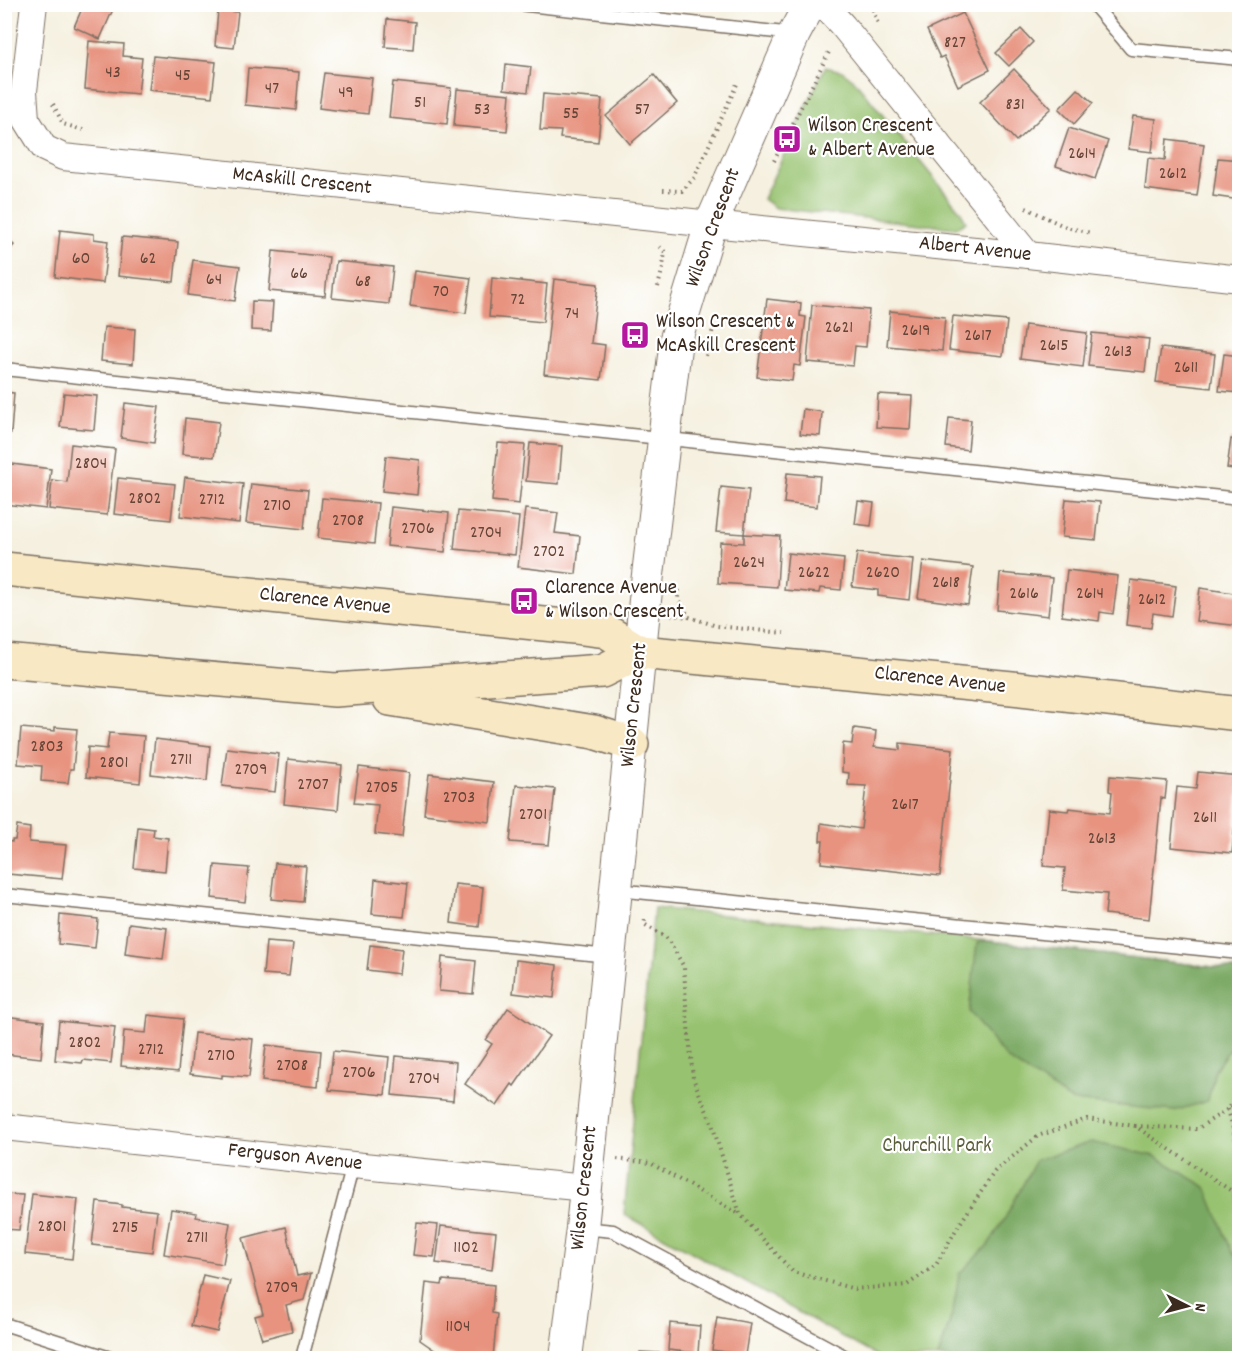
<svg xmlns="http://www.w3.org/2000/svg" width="1244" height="1363" viewBox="0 0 1244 1363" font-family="Dekko,sans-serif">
<rect width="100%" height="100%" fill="#fff"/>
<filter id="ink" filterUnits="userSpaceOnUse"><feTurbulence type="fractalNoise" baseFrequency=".0167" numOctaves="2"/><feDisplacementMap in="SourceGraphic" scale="12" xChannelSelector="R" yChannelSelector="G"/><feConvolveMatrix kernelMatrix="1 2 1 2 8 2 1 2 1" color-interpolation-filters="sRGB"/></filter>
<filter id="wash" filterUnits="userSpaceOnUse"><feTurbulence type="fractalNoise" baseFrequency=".008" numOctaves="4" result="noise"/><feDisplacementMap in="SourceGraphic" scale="24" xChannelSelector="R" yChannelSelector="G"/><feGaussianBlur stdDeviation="1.35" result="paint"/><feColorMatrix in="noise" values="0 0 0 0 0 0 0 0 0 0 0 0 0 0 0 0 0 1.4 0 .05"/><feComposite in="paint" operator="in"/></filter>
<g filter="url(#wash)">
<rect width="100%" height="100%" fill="#f5f0df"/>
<g fill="#97c26f" stroke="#697646" stroke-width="1.5">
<polygon points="825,67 842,71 855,81 961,212 966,222 956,228 775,208 763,199"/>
<polygon points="654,908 989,941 1239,970 1239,1358 880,1358 624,1214"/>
</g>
<g fill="#79a862" stroke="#5a6940" stroke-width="1.5">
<polygon points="989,941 1239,970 1239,1035 1215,1070 1208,1101 1174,1111 1072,1101 1007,1059 969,1012 977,943"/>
<polygon points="1091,1142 1155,1156 1206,1187 1232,1252 1239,1257 1239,1358 938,1358 953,1311 959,1274 988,1245 1004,1220 1036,1160"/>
</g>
<g id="blocks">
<g fill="#e7937f">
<polygon points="84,4 109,4 114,7 100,39 74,27"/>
<polygon points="218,10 238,12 234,48 215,46"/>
<polygon points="963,13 990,70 958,86 944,56 940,58 927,30"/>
<polygon points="387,19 415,22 413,49 385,47"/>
<polygon points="1021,29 1033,42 1009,66 996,53"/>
<polygon points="89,41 124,44 123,56 142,58 138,94 85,89"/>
<polygon points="153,56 216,62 212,97 149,90"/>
<polygon points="506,64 531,67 528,92 504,89"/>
<polygon points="248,68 299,72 296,110 245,105"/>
<polygon points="1014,69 1051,108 1016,141 980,102"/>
<polygon points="324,73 372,78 368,114 319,108"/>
<polygon points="654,75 677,103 630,144 606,116"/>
<polygon points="393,82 451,88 447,124 389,118"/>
<polygon points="457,89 510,94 507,131 454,126"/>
<polygon points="1078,89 1093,103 1074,124 1059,109"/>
<polygon points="543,94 602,99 598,142 560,138 561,131 540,130"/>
<polygon points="1133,116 1156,119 1152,152 1128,149"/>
<polygon points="1069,128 1108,141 1095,179 1056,166"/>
<polygon points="1167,139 1204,144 1197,196 1145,189 1148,158 1165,160"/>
<polygon points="1218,158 1240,160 1240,200 1213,196"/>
<polygon points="60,230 94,234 94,239 108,241 103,283 55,277"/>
<polygon points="4,236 14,245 4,256"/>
<polygon points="122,237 178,242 174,282 118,276"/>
<polygon points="273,251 329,257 325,296 269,291"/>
<polygon points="193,260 240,266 235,301 188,295"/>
<polygon points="336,261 393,267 389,304 332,298"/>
<polygon points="415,271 471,278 466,313 410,306"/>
<polygon points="492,278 547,284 543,322 489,317"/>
<polygon points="554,279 598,284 591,343 605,345 601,380 544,374"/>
<polygon points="767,299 801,303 800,316 806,317 800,366 794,365 792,381 757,377"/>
<polygon points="252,301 273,302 271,331 251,330"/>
<polygon points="812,305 869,310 866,347 855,346 853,366 807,362"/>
<polygon points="890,311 945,317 942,351 887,346"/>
<polygon points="953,316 1007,321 1003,356 949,350"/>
<polygon points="1025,325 1087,333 1083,367 1020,359"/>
<polygon points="104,327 135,329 133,364 101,361"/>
<polygon points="1092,333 1149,339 1145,372 1088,366"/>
<polygon points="1161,348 1215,354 1211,388 1156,382"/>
<polygon points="1224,354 1240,356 1240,393 1219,391"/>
<polygon points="4,392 14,393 11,433 4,433"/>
<polygon points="64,393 97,396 94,430 60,427"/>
<polygon points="878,394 912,396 910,429 876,427"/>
<polygon points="125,403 159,407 154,443 121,438"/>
<polygon points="803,409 822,412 820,436 800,434"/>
<polygon points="185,418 219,422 214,457 182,454"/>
<polygon points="949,418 971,420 968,450 946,447"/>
<polygon points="1231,439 1240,440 1240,470 1227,468"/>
<polygon points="498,443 525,445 519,504 492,501"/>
<polygon points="530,443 562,446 559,484 526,481"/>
<polygon points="71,444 115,449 107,515 49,509 52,480 67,482"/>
<polygon points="386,456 420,460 417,495 382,491"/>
<polygon points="4,463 51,469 46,509 4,504"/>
<polygon points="787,473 820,476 817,507 784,503"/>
<polygon points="185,477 243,484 239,523 180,516"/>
<polygon points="118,478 175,484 171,520 114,514"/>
<polygon points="251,484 308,490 304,529 246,523"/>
<polygon points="721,487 749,490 744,534 716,532"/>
<polygon points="322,498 378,503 374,544 318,538"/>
<polygon points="1066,499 1100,502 1096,540 1062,537"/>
<polygon points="858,501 874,503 871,526 855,524"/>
<polygon points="391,507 449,513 445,552 387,546"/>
<polygon points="525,509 558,513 555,533 580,536 576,574 518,567"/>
<polygon points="458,511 519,517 515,555 454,549"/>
<polygon points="744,534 780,536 777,587 718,583 720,542 744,543"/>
<polygon points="788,553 844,559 841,590 820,588 819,593 784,590"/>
<polygon points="857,553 913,559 909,600 878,596 878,590 852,587"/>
<polygon points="923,561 973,567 968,605 918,598"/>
<polygon points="1067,570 1118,576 1113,614 1100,612 1099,621 1062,616"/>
<polygon points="1000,573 1052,578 1048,616 997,610"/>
<polygon points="1131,580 1176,586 1172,616 1153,613 1151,628 1126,625"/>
<polygon points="1200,588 1240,594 1240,626 1196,621"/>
<polygon points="55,727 77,729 73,769 70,769 68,783 41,781 42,766 18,764 21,728 55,731"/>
<polygon points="854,728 876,731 874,747 900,750 900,743 953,749 940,876 821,863 823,841 820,841 821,823 861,829 866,786 848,785 849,773 842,772 843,743 852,744"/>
<polygon points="109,733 144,736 140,783 86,777 88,747 107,749"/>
<polygon points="155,739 210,746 207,781 151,774"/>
<polygon points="227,748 279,754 275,792 222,786"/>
<polygon points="288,759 342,765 338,810 284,804"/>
<polygon points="359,767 409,773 402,837 375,834 378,805 354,803"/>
<polygon points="1198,772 1240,776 1232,853 1171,847 1177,787 1196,789"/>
<polygon points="429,774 494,782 490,822 424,814"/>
<polygon points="1110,776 1167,781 1165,799 1161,798 1149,919 1105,914 1107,894 1063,890 1065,868 1043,866 1049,809 1068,811 1069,808 1110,813 1112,792 1109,791"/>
<polygon points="516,785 555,789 549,845 510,842"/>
<polygon points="17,826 30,828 29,842 66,845 62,879 8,874 9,872 4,871 4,841 12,842 12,840 15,840"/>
<polygon points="138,827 154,829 153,836 168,838 165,871 134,868"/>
<polygon points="275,863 306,866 303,902 271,899"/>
<polygon points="215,865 249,868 245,902 212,898"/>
<polygon points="375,879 408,883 404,917 372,914"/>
<polygon points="455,884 483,887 479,927 451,923"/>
<polygon points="60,915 98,919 95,948 58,944"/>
<polygon points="129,923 167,928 163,959 125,954"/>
<polygon points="266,942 293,944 289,976 263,974"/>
<polygon points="370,945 402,949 399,974 367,970"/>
<polygon points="442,957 476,961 473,994 439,991"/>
<polygon points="516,960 557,965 554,998 513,993"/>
<polygon points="508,1008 549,1036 514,1086 512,1084 497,1106 465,1084 492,1044 486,1040"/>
<polygon points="148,1015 183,1019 178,1072 121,1066 124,1031 146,1033"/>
<polygon points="4,1016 44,1021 41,1058 4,1054"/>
<polygon points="59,1021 115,1027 111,1063 83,1060 82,1063 55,1060"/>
<polygon points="194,1033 253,1039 249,1077 222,1075 222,1078 190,1074"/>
<polygon points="266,1045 321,1051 318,1087 262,1081"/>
<polygon points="333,1051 389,1057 385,1095 329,1090"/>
<polygon points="396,1056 456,1062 453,1101 392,1095"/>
<polygon points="4,1194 23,1195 19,1230 4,1229"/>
<polygon points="32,1194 78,1199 72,1259 25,1254"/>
<polygon points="97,1202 122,1205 122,1207 157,1211 152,1252 92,1245"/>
<polygon points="171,1209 197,1213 196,1217 230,1223 223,1264 164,1254"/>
<polygon points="417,1223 438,1225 434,1257 413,1255"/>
<polygon points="441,1226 496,1232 492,1270 436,1263"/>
<polygon points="286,1227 297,1276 311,1273 304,1300 286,1305 292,1331 262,1339 255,1316 263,1314 243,1238"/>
<polygon points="203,1275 230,1281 217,1332 191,1326"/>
<polygon points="443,1280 494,1285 492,1313 497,1314 493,1358 470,1358 436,1351 420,1340 426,1283 442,1285"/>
<polygon points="717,1317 750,1323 745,1355 712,1350"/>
<polygon points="670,1323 700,1326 698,1353 668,1350"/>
<polygon points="640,1352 680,1354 680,1358 639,1358"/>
</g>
</g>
</g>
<g filter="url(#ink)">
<use href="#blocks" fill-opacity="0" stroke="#7c6f62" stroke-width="1.5"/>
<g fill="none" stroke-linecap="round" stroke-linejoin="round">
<g stroke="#7c6f62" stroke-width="15">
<g id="service">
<polyline points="518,4 794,34"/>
<polyline points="1093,4 1131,49 1240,59"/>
<polyline points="4,369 1240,499"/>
<polyline points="617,890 1240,953"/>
<polyline points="4,895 609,956"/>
<polyline points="583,1228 613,1231 848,1358"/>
<polyline points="4,1324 110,1358"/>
<polyline points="302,1358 353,1165"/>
</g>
</g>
<g stroke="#7c6f62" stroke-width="28">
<g id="minor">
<polyline points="34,4 24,91 26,119 44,148 63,157 711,224 1028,255 1240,279"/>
<polyline points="823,4 843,26 1028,255"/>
<polyline points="4,1127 353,1165 586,1188"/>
</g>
</g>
<g stroke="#7c6f62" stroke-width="34">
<polyline id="tertiary" points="566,1358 582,1228 645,600 676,339 711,224 794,34 810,4"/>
</g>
<g stroke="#7c6f62" stroke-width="36">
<g id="secondary">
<polyline points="4,569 574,627 606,631 640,652 1012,688 1240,714"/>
<polyline points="4,661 335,690 602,671 640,652"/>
<polyline points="390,699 594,732 632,744"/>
</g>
</g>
<g stroke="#7c6f62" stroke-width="4" stroke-dasharray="1.5 4.5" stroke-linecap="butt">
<polyline points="871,4 878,24"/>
<polyline points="53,104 63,124 83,130"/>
<polyline points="774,161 830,50"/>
<polyline points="663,190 682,191 694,178 737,84"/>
<polyline points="1026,208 1066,227 1091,233"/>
<polyline points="658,287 663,266 665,252 660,247"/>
<polyline points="706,356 714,325"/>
<polyline points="679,590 678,598 689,617 717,626 784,633"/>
<polyline points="671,615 689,617"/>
<polyline points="645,920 644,924 668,939 684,967 686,1005 693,1078 712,1124 740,1214 793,1272 855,1289 907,1285 936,1265 957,1228 995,1171 1038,1136 1087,1119 1135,1126 1236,1194 1240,1202"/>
<polyline points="1228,1109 1239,1152 1236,1194"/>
<polyline points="1135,1126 1197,1129 1228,1109 1240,1092"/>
<polyline points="617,1159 650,1163 739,1214"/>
</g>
<use href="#service" stroke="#fff" stroke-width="12"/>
<use href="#minor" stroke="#fff" stroke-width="26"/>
<use href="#tertiary" stroke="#fff" stroke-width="32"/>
<use href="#secondary" stroke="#f8e8c3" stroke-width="33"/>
</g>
</g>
<defs>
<g id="bus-square" transform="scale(1.5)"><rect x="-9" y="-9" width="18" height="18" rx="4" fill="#b5179e" stroke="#fff"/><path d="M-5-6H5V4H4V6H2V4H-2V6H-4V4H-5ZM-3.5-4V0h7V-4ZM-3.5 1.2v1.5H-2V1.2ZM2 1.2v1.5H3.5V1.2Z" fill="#fff"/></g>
</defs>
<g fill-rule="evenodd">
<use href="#bus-square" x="787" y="139"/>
<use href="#bus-square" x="635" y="335"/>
<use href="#bus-square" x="524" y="601"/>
</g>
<g text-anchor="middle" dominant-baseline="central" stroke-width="4.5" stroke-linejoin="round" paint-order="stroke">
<g font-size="18" fill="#664436">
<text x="955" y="43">827</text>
<text x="113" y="73">43</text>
<text x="183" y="76">45</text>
<text x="272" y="89">47</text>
<text x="346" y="93">49</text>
<text x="420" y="103">51</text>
<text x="1015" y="105">831</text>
<text x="482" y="110">53</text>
<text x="642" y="110">57</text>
<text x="571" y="114">55</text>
<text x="1082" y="154">2614</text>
<text x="1173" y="174">2612</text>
<text x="81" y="259">60</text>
<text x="148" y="259">62</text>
<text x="299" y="274">66</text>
<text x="214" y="280">64</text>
<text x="363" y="282">68</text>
<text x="441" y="292">70</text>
<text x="518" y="300">72</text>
<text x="572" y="314">74</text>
<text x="839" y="328">2621</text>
<text x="916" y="331">2619</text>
<text x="978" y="336">2617</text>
<text x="1054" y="346">2615</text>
<text x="1118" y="352">2613</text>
<text x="1186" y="368">2611</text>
<text x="91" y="464">2804</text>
<text x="145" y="499">2802</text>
<text x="212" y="500">2712</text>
<text x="277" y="506">2710</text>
<text x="348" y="521">2708</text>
<text x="418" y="529">2706</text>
<text x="486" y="533">2704</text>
<text x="549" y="552">2702</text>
<text x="749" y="563">2624</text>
<text x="814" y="573">2622</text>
<text x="883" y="573">2620</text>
<text x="946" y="583">2618</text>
<text x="1024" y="594">2616</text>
<text x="1090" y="594">2614</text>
<text x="1152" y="600">2612</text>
<text x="47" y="747">2803</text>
<text x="181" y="760">2711</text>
<text x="114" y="763">2801</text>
<text x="251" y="770">2709</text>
<text x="313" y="785">2707</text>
<text x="382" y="788">2705</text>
<text x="459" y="798">2703</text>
<text x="905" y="805">2617</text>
<text x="533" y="815">2701</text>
<text x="1205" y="818">2611</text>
<text x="1102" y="839">2613</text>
<text x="85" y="1043">2802</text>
<text x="151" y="1050">2712</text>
<text x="221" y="1056">2710</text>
<text x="292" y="1066">2708</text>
<text x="359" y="1073">2706</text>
<text x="424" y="1079">2704</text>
<text x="52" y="1227">2801</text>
<text x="125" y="1228">2715</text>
<text x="197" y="1238">2711</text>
<text x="466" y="1248">1102</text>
<text x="282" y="1288">2709</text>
<text x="458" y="1327">1104</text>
</g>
<g font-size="21" fill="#3b2a1e" stroke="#fff" text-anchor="start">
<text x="808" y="127">Wilson Crescent<tspan x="808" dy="24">&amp; Albert Avenue</tspan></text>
<text x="656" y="323">Wilson Crescent &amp;<tspan x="656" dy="24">McAskill Crescent</tspan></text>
<text x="545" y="589">Clarence Avenue<tspan x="545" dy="24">&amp; Wilson Crescent</tspan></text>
</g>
<g font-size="21" fill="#3b2a1e" stroke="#fff">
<text transform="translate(302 182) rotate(6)">McAskill Crescent</text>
<text transform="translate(714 228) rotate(-70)">Wilson Crescent</text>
<text transform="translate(975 250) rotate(6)">Albert Avenue</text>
<text transform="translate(325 602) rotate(6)">Clarence Avenue</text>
<text transform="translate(940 681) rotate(6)">Clarence Avenue</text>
<text transform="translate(635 705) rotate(-84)">Wilson Crescent</text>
<text transform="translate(295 1158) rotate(6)">Ferguson Avenue</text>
<text transform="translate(585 1188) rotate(-84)">Wilson Crescent</text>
</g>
<g font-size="21" fill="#5b5f3a" stroke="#fff">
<text x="937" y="1147">Churchill Park</text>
</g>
</g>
<rect width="1244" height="1363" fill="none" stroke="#fff" stroke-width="24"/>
<g transform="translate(1187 1306) rotate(96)" stroke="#ffffff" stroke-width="4.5" paint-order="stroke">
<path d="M0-4.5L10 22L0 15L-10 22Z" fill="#3b2a1e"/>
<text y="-9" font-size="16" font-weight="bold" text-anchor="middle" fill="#3b2a1e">N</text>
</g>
</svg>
